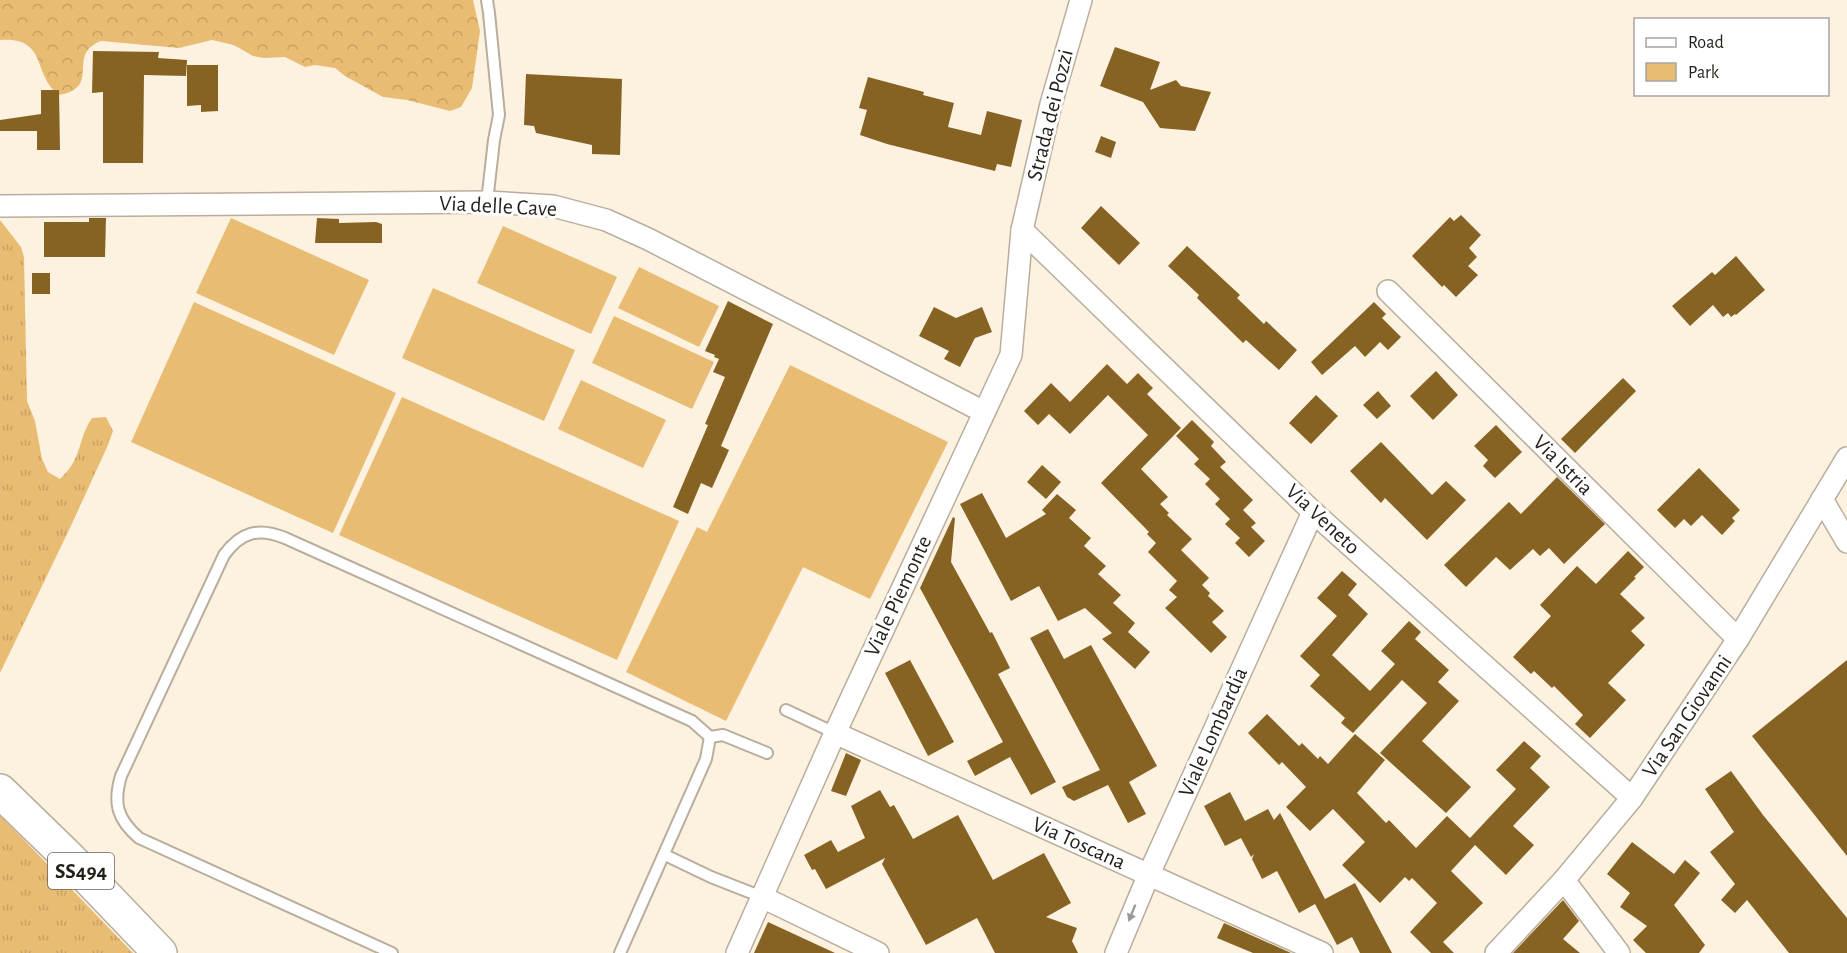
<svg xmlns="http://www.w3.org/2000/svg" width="1847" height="953" viewBox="0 0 1847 953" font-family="'Alegreya Sans',sans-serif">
<defs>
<pattern id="grass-tufts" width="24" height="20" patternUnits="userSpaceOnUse" patternTransform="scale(1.5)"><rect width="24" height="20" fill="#e8bc73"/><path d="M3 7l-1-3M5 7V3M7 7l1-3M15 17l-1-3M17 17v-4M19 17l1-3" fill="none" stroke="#c7a163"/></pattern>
<pattern id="forest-crowns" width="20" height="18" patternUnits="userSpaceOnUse" patternTransform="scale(1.5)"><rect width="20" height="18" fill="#e8bc73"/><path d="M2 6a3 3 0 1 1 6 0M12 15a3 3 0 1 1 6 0" fill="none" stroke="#c7a163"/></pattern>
</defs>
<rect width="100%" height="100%" fill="#fdf2e0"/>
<g fill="url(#grass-tufts)">
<path d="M 0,220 L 21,247 L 24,257 L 27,401 L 35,421 L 42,459 L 48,472 L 60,479 C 83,458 77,440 92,418 L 106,417 L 113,431 L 108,445 L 69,530 L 0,673 Z"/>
<polygon points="0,815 133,953 0,953"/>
</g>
<path fill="url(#forest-crowns)" d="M 0,0 L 473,0 L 480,31 L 472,88 L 461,107 L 450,111 L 407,100 L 383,97 L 345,76 L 335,68 L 315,65 L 305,67 L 285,57 L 264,58 L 253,56 L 234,45 L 212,40 L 179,48 L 101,41 C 65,55 103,87 59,95 C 32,75 48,36 0,40 Z"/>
<g fill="#e8bc73">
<polygon points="231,218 369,280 334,355 196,293"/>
<polygon points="503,226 617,277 591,334 477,283"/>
<polygon points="639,267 719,306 699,347 618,308"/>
<polygon points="433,288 575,350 544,421 402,358"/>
<polygon points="194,302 396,393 333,533 131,442"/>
<polygon points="614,316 714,362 692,409 592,363"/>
<polygon points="790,365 948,442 870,599 803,567 726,721 626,672 697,527 707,532"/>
<polygon points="581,380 666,420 643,468 558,429"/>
<polygon points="402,397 679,521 617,660 339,535"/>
</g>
<g fill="#866323">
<polygon points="1115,47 1160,62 1150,90 1176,80 1181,86 1211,92 1195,131 1160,128 1143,102 1100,86"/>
<polygon points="93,51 159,52 158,58 187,60 186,76 144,75 143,163 103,163 103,92 92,93"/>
<polygon points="187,65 218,65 218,111 201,112 201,105 187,106"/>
<polygon points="526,74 622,79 620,155 592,154 592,145 536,133 534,126 524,125"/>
<polygon points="868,77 924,92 923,95 954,103 948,127 981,135 987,111 1022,120 1011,167 997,164 995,171 887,144 860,135 867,110 859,108"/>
<polygon points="41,90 59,90 60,150 37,150 37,131 0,131 0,120 41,114"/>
<polygon points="1101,136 1116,142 1111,158 1095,152"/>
<polygon points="1101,206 1140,243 1119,265 1081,228"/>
<polygon points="1461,215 1481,235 1469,248 1477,257 1468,266 1478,275 1456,297 1444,285 1442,287 1412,256 1450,217 1454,221"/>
<polygon points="89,218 106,218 105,257 44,257 44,222 89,222"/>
<polygon points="317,218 339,219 339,223 376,222 382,224 382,243 315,243"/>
<polygon points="1187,246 1240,295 1237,298 1264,324 1266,321 1297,350 1279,370 1246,340 1243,343 1197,298 1199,295 1168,266"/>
<polygon points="1736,256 1765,290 1736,315 1735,314 1731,317 1728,313 1723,317 1713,305 1690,326 1672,306 1712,272 1715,275"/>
<rect x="32" y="273" width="18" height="21"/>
<polygon points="728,301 773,324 721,446 729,450 712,488 701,483 688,514 673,507 708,425 705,424 725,377 713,372 719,359 714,357 715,355 705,351"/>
<polygon points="1374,302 1386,314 1382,318 1401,337 1388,350 1380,342 1365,357 1355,346 1322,375 1311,362"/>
<polygon points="934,307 956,318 982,307 992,332 975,338 960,367 944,359 949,351 919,336"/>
<polygon points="1107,364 1127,384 1138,373 1153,388 1147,394 1181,428 1141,469 1168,497 1160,504 1169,513 1167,515 1192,539 1181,550 1209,578 1202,585 1210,593 1208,596 1224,611 1212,622 1227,637 1211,653 1165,608 1177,597 1169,590 1177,581 1148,552 1156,543 1147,534 1149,532 1101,483 1148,435 1108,395 1070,434 1049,414 1038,425 1024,411 1051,383 1070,402"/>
<polygon points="1436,371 1458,395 1433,420 1410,396"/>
<polygon points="1623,378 1636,391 1575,453 1561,439"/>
<polygon points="1378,391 1391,406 1377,419 1363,405"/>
<polygon points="1316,395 1338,416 1311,444 1289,423"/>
<polygon points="1192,420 1214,442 1211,446 1226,462 1220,467 1253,500 1243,510 1256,523 1251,527 1265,541 1249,557 1235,543 1240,538 1225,524 1230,519 1215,504 1220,499 1205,484 1210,479 1194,464 1199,459 1176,436"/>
<polygon points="1496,425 1522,452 1495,478 1483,466 1488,460 1474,446"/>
<polygon points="1381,442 1432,495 1446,481 1466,500 1427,540 1385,498 1381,503 1350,471"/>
<polygon points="1042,465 1061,482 1046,499 1027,482"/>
<polygon points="1699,468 1740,510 1732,518 1735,521 1722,535 1702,515 1691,526 1684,519 1675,528 1657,510"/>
<polygon points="1557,477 1605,524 1564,564 1549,548 1540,556 1533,549 1510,570 1496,557 1466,587 1444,565 1509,502 1521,514"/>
<polygon points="982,493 1006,538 1046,514 1042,510 1057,494 1076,510 1069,518 1091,538 1084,546 1106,566 1098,574 1121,595 1113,603 1135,623 1128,632 1150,652 1135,669 1102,639 1112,633 1085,608 1058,621 1039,586 1011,601 960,504"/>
<polygon points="953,517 955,518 951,562 990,633 992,632 1010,668 998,674 1056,782 1031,795 1010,757 975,776 967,761 1003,742 920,588"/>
<polygon points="1628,551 1644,567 1634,577 1636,578 1620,594 1645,618 1631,631 1645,645 1608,683 1626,700 1590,738 1575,724 1583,715 1554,686 1552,688 1534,671 1531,674 1513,657 1551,616 1540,605 1577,566 1596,584"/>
<polygon points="1342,571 1357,584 1348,595 1368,614 1332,655 1370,691 1395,664 1381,651 1409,621 1421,632 1415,639 1449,670 1438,682 1459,701 1422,741 1471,787 1446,813 1380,753 1427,703 1402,680 1353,733 1341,723 1345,718 1310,686 1320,675 1300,656 1337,616 1317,598"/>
<polygon points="1048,629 1064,659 1091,645 1157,766 1129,782 1146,814 1128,823 1108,785 1074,801 1067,797 1062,787 1100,770 1030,638"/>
<polygon points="910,660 954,742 928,756 885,673"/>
<polygon points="1847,660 1847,856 1752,736"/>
<polygon points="1267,714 1299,746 1302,743 1318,759 1320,756 1328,764 1355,734 1385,760 1357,793 1386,823 1389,820 1416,848 1447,816 1470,838 1516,789 1496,770 1524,741 1541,756 1530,768 1550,787 1513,826 1534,845 1506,875 1475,845 1451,871 1483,903 1443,942 1454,953 1431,953 1410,932 1437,903 1412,878 1409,881 1405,877 1380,903 1342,865 1365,842 1333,809 1310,831 1286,807 1306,787 1282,762 1279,765 1248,733"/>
<polygon points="846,753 861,760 846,796 831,791"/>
<polygon points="1731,771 1763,815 1847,918 1847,953 1789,953 1747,900 1735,913 1721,900 1735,884 1710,852 1734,832 1705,789"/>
<polygon points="880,790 890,807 894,805 913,839 958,815 993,880 1044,853 1071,903 1046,917 1077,928 1072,941 1078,953 995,953 977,918 926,945 882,864 885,858 826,889 815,869 812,870 804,855 831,840 838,852 865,838 851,806"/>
<polygon points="1230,792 1245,821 1268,809 1274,820 1280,813 1325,899 1355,883 1392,953 1360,953 1352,937 1337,945 1315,904 1299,913 1277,871 1262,879 1252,859 1254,854 1251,857 1241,838 1225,846 1204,806"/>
<polygon points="1632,842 1674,874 1685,860 1700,873 1674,905 1705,945 1699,953 1646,953 1633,940 1647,926 1620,907 1630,893 1607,874"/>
<polygon points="1563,900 1579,921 1563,939 1580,953 1513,953"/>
<polygon points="768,922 835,953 754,953"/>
<polygon points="1224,923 1233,927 1291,953 1253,953 1217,938"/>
</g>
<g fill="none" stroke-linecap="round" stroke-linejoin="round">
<g stroke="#b9ae9d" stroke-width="14">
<g id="lane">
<polyline points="487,0 489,13 499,115 494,140 487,202"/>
<polyline points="786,710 835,733"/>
<polyline points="665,855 711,877 762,897"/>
<path d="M 392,953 L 139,838 C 117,819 113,803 121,776 L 224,555 C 241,532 258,527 285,538 L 692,721 L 710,737 L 723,735 L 767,753"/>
<polyline points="620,953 706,759 710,737"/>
</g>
</g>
<g stroke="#b9ae9d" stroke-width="24">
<g id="street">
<polyline points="0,206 487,202 553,206 606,220 648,239 984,412"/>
<polyline points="1022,230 1313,512 1632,798"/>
<polyline points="1388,291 1738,639"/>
<polyline points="1822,499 1847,542"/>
<polyline points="835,733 1322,953"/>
<polyline points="1564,880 1619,953"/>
<polyline points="762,897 878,953"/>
<polyline points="737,953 835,733 1011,355 1022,230 1051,104 1081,0"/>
<polyline points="1116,953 1149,874 1313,512"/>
<polyline points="1496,953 1564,880 1632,798 1738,639 1847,458"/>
</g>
</g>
<g stroke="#b9ae9d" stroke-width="36">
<polyline id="primary" points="0,791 69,858 160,953"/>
</g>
<use href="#lane" stroke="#fff" stroke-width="10"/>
<use href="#street" stroke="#fff" stroke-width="21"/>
<use href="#primary" stroke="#fff" stroke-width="33"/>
</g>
<defs><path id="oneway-solid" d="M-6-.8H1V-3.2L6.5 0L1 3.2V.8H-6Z" transform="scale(1.5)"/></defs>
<use fill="#9c9a97" href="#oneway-solid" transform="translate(1132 913) rotate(112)"/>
<g text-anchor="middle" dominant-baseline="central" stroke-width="6" stroke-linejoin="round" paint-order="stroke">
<rect fill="#fff" stroke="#65625d" stroke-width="1.5" x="48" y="853" width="66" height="36" rx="4.5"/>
<g font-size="21" font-weight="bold" fill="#231f18">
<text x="81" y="871">SS494</text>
</g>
<g font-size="22" fill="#231f18" stroke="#fff">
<text transform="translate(1050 115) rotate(-76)">Strada dei Pozzi</text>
<text transform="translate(498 206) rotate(3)">Via delle Cave</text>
<text transform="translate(1563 465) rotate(45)">Via Istria</text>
<text transform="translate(1323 519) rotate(43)">Via Veneto</text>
<text transform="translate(898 596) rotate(-65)">Viale Piemonte</text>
<text transform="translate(1687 716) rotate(-56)">Via San Giovanni</text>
<text transform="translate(1213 732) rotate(-66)">Viale Lombardia</text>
<text transform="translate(1079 843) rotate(24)">Via Toscana</text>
</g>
</g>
<rect x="1634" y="18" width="195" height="78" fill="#ffffff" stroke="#a7a5a3" stroke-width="1.5"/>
<rect x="1646" y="38" width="30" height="9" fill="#ffffff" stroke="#a7a5a3" stroke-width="1.5"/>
<text x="1688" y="48" font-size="18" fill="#231f18">Road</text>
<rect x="1646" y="63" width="30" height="18" fill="#e8bc73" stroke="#a7a5a3" stroke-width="1.5"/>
<text x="1688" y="78" font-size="18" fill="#231f18">Park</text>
</svg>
